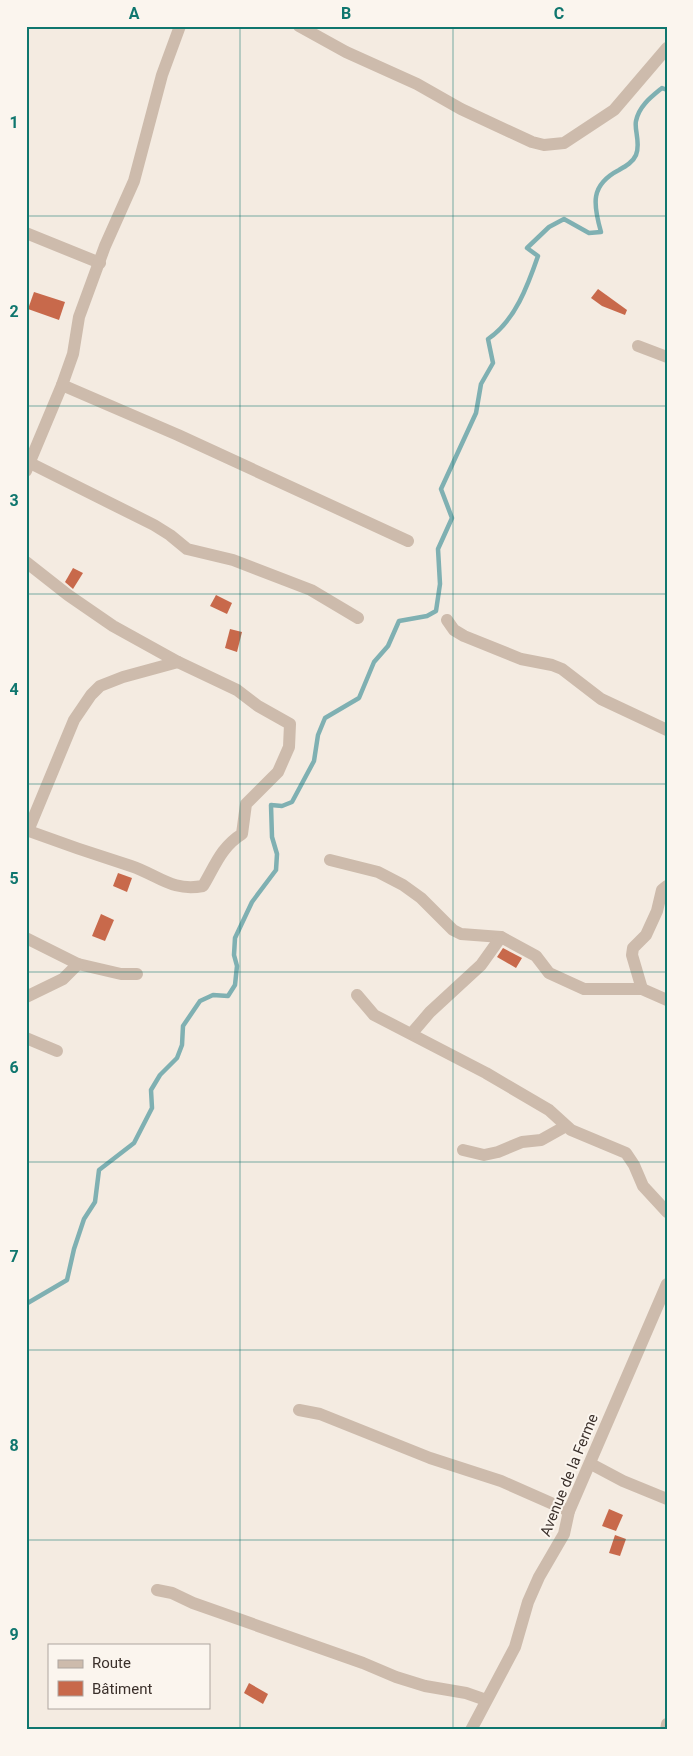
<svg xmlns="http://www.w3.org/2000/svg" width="693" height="1756" viewBox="0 0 693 1756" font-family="Roboto,sans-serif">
<rect width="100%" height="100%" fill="#f4ebe1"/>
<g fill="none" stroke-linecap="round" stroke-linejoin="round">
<path stroke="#7fb0b2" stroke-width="4.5" d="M 26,1304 L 67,1280 L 74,1249 L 84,1219 L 95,1202 L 99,1170 L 134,1143 L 152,1108 L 151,1090 L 160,1075 L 177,1058 L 182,1045 L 183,1026 L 200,1001 L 213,995 L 228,996 L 235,985 L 237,966 L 234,955 L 235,938 L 252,902 L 276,870 L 277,854 L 272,837 L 271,805 L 282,806 L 292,802 L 314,761 L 318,735 L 325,718 L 359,698 L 374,662 L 388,646 L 399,621 L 427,616 L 436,611 L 440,584 L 438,549 L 452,518 L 441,489 L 476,413 L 481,384 L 493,363 L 488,339 C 515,321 528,285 538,256 L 527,248 L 549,227 L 564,219 L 589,233 L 601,232 C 593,204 590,185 619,170 C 626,166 633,162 636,155 C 641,143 634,130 636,121 C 639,106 651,97 662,88 L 667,90"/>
</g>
<g fill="#c8694b">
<polygon points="598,289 627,310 625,315 602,306 591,298"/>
<polygon points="34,292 65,302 59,320 28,309"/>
<polygon points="73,568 83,573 73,589 65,582"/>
<polygon points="216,595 232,603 227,614 210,606"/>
<polygon points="230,629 242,632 237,652 225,648"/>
<polygon points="118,873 132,878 127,892 113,886"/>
<polygon points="101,914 114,920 105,941 92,936"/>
<polygon points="503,948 522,958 516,968 497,957"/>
<polygon points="609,1509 623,1515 616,1531 602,1526"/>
<polygon points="615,1535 626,1539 620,1556 609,1553"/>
<polygon points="249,1683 268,1694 263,1704 244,1693"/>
</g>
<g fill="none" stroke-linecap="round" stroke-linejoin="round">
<g stroke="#cdbbac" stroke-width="12">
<polyline points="299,26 346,52 417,84 461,109 532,142 544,145 564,143 614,110 667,48"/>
<polyline points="26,233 100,263"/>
<polyline points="638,346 667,357"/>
<polyline points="62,385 178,435 408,541"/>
<polyline points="26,461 154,525 170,535 187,549 233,560 311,590 358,618"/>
<polyline points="26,471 62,385 73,354 79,317 105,246 134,181 162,75 180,26"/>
<path d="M 26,562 L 68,595 L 113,626 L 178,662 L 237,690 L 258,706 L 290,724 L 289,747 L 278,772 L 246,804 L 242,834 C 221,847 215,866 203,886 C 172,892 158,875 131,866 C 96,855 61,843 26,830"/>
<polyline points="447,620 454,630 464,636 521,659 552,665 562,669 601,699 667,730"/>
<polyline points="28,831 74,720 91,695 100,686 123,677 178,662"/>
<polyline points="330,860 378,872 403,885 421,898 453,930 461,934 501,937 536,956 549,973 584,989 642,989 667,1000"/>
<polyline points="26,938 78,964 121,974 137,974"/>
<polyline points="642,989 632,955 633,948 646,935 657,911 662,890 667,886"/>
<polyline points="357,995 374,1015 486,1073 549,1110 571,1130 626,1153 634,1165 643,1186 667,1212"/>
<polyline points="26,997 63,979 78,964"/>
<polyline points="412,1033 430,1012 481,965 501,937"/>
<polyline points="26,1038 57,1051"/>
<polyline points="463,1150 484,1155 498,1152 522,1142 541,1140 566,1126"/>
<polyline points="299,1410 320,1414 430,1458 501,1481 569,1511"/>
<polyline points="591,1464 623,1481 667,1499"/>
<polyline points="157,1590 172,1593 193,1603 363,1663 396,1677 425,1686 466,1693 486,1700"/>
<polyline points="471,1730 515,1647 528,1602 539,1577 564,1534 569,1511 667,1284"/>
<polyline points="666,1730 667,1724"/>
</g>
</g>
<path fill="none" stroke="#0f766e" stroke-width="1" stroke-opacity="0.55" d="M 240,26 L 240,1730M 453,26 L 453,1730M 26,216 L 667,216M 26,406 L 667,406M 26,594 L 667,594M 26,784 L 667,784M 26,972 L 667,972M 26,1162 L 667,1162M 26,1350 L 667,1350M 26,1540 L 667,1540"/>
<g text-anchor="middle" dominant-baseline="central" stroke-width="4" stroke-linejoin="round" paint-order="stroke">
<g font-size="15" fill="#3b302b" stroke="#fbf5ee">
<text transform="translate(569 1475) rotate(-68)">Avenue de la Ferme</text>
</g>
</g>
<rect width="693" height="1756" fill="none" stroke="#fbf5ee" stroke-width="55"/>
<rect x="48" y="1644" width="162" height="65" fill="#fbf5ee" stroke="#aea6a0"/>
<rect x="58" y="1660" width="25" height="8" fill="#cdbbac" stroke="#aea6a0"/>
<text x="92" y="1668" font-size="15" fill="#3b302b">Route</text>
<rect x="58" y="1681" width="25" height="15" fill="#c8694b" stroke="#aea6a0"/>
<text x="92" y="1694" font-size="15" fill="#3b302b">Bâtiment</text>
<rect x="28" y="28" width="638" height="1700" fill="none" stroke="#0f766e" stroke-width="2"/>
<g font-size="16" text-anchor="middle" font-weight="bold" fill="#0f766e">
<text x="134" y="19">A</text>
<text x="346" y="19">B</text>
<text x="559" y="19">C</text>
<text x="14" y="128">1</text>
<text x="14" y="317">2</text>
<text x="14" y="506">3</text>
<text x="14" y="695">4</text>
<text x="14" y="884">5</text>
<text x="14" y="1073">6</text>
<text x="14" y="1262">7</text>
<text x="14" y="1451">8</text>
<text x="14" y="1640">9</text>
</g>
</svg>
